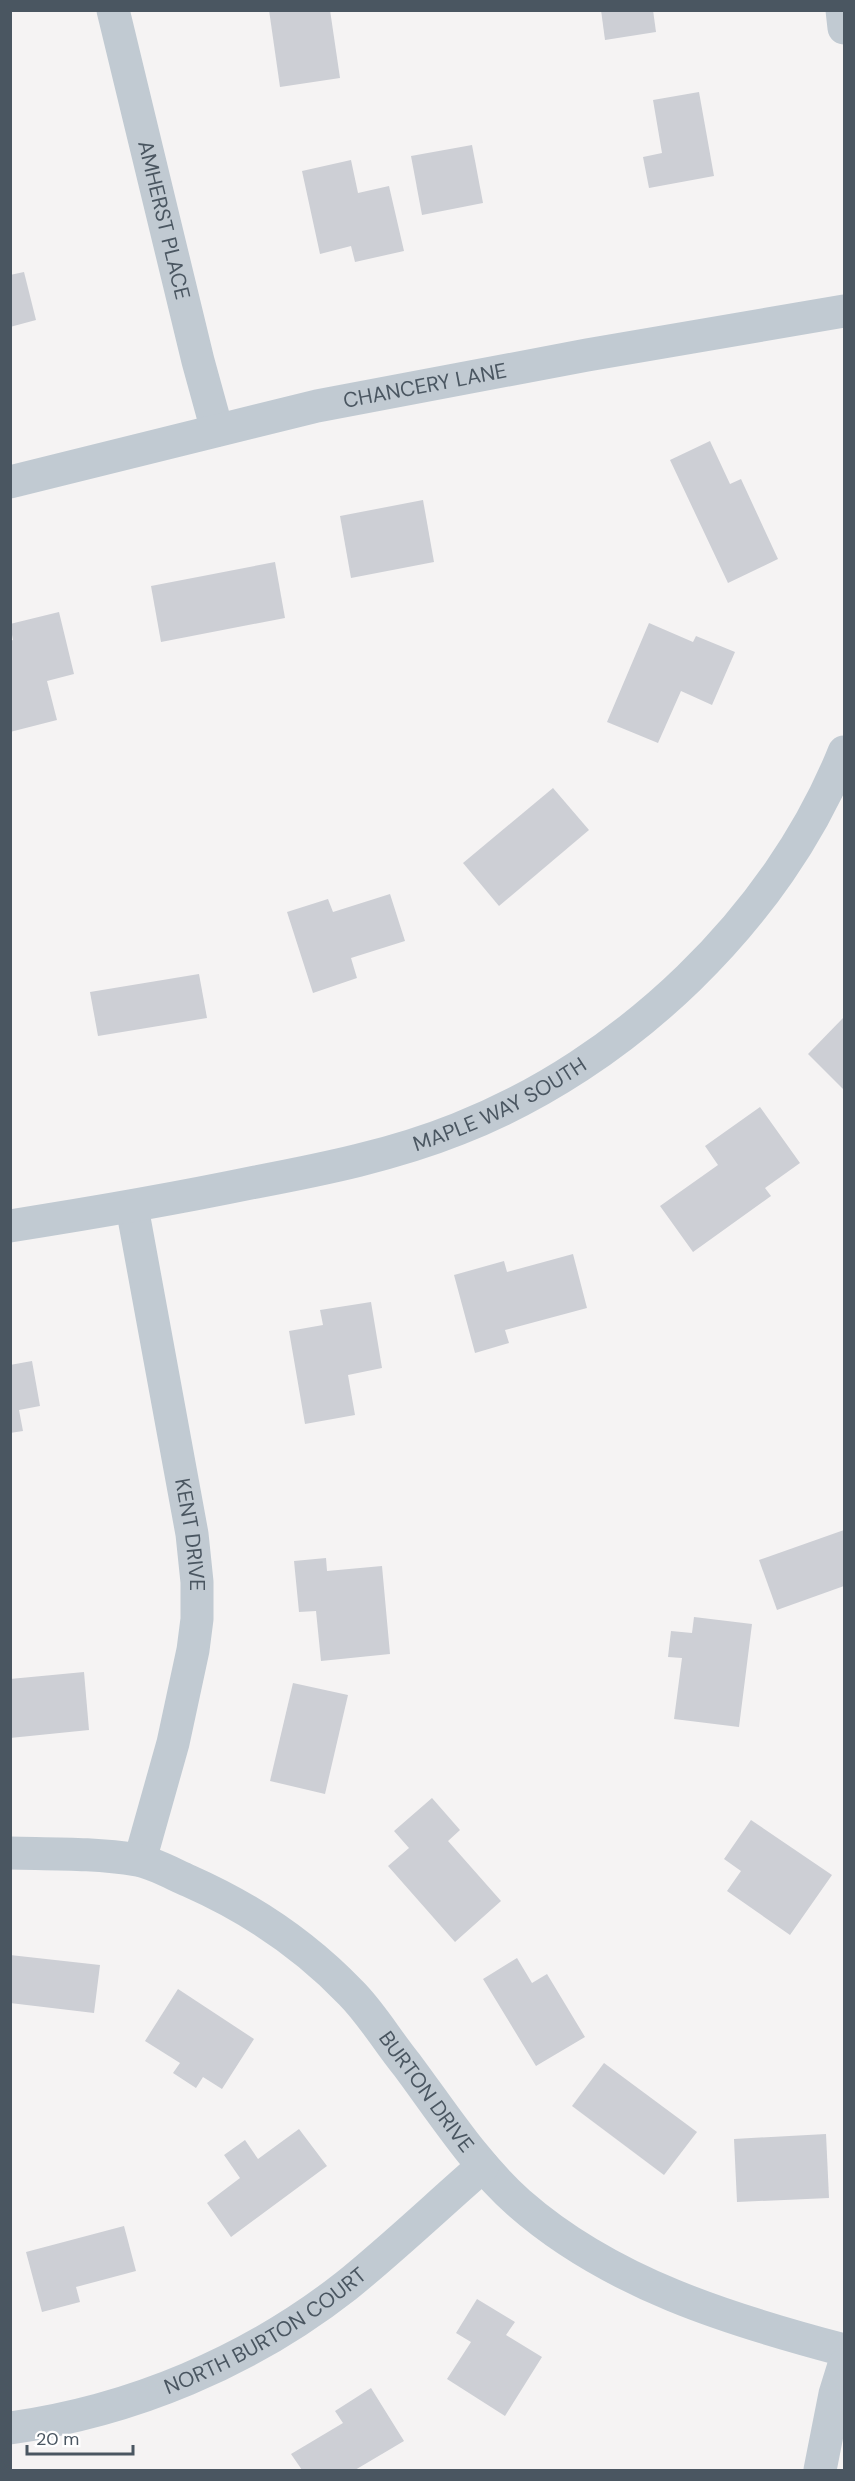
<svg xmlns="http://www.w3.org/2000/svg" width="855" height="2481" viewBox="0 0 855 2481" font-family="'DM Sans',sans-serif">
<rect width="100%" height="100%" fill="#f5f3f3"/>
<g fill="#cdcfd5">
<polygon points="269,10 330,10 340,78 280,87"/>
<polygon points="601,10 653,10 656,32 605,40"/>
<polygon points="699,92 714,176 649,188 643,157 662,153 653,100"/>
<polygon points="472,145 483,203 422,215 411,156"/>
<polygon points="351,160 358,193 389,186 404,251 355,262 351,246 320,254 302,171"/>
<polygon points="24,272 36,320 10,327 10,275"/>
<polygon points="710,441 730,484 741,479 778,559 728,583 670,460"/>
<polygon points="423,500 434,562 351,578 340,516"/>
<polygon points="275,562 285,618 161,642 151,586"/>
<polygon points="59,612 74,674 47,681 57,720 10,732 10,641 13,640 10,624"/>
<polygon points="649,623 693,642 696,636 735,652 712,705 681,691 658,743 607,722"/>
<polygon points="553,788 589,830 499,906 463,863"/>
<polygon points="390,894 405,941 351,958 357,978 313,993 287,912 328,899 333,912"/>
<polygon points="199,974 207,1018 98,1036 90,992"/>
<polygon points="844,1017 844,1090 808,1054"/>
<polygon points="760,1107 800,1163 765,1188 771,1196 693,1252 660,1206 718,1165 705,1146"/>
<polygon points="573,1254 587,1308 505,1330 509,1343 475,1353 454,1275 504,1261 507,1272"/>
<polygon points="371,1302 382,1368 348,1375 355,1415 305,1424 289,1331 323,1325 320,1310"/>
<polygon points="32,1361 40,1406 19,1410 23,1431 10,1433 10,1365"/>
<polygon points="844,1530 844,1586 777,1610 759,1560"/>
<polygon points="326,1558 327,1571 382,1566 390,1654 321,1661 316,1611 299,1612 294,1561"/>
<polygon points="694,1617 752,1624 739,1727 674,1719 682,1658 668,1657 671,1631 692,1633"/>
<polygon points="84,1672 89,1730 10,1738 10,1679"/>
<polygon points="293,1683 348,1695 325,1794 270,1781"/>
<polygon points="432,1798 460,1830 448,1841 501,1901 455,1942 388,1866 409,1848 394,1831"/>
<polygon points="751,1820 832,1875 790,1935 727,1891 741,1871 724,1859"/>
<polygon points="10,1955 100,1965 94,2013 10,2003"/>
<polygon points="517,1958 532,1983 547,1974 585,2037 536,2066 483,1979"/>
<polygon points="178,1989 254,2039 222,2089 203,2077 196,2088 173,2073 180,2063 145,2041"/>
<polygon points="604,2063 697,2132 664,2175 572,2106"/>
<polygon points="299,2129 327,2166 231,2237 207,2203 240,2178 224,2155 245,2140 258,2159"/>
<polygon points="826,2134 829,2198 737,2202 734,2139"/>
<polygon points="124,2226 136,2271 76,2287 80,2302 42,2312 26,2252"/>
<polygon points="477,2299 515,2322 506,2335 542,2357 505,2416 447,2379 471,2342 456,2333"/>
<polygon points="371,2388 404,2441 355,2470 302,2470 291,2454 343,2423 335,2411"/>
</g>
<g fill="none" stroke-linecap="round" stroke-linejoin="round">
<g stroke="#c1cad2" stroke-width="33">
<path id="s1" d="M 113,10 L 198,361 L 217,430"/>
<polyline points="842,10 844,28"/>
<path id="s2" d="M 10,482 L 317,406 L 587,355 L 844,311"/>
<path id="s3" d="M 132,1207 L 192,1534 L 197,1582 L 197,1619 L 193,1650 L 173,1743 L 140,1860"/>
<path id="s4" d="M 10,1226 C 93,1213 174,1199 256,1182 C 324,1169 393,1155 458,1129 C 624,1064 778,918 844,752"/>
<path id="s5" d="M 10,1853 C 53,1854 96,1853 137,1860 C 154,1863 173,1874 189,1881 C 250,1908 305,1945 351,1993 C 372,2014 388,2042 407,2065 C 442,2112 475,2164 519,2203 C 610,2283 730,2320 844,2350"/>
<path id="s6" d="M 10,2428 C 132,2411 249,2362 346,2286 C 393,2248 437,2206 483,2166"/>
<polyline points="820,2470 835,2394 844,2365"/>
</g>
</g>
<g text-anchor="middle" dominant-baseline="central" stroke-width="5" stroke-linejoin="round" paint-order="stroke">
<g font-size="21" fill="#4a5661" stroke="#fff">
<text stroke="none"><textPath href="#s1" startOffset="216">AMHERST PLACE</textPath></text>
<text stroke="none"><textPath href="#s2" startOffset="426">CHANCERY LANE</textPath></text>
<text stroke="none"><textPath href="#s4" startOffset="507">MAPLE WAY SOUTH</textPath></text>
<text stroke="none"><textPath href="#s3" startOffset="333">KENT DRIVE</textPath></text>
<text stroke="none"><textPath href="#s5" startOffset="506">BURTON DRIVE</textPath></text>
<text stroke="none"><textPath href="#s6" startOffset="276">NORTH BURTON COURT</textPath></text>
</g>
</g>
<rect width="855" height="2481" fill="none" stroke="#4a5661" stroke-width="24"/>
<path d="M27 2445v9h106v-9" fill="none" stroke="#4a5661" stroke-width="3"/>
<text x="36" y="2445" font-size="18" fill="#4a5661" stroke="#ffffff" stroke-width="4.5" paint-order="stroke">20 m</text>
</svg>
